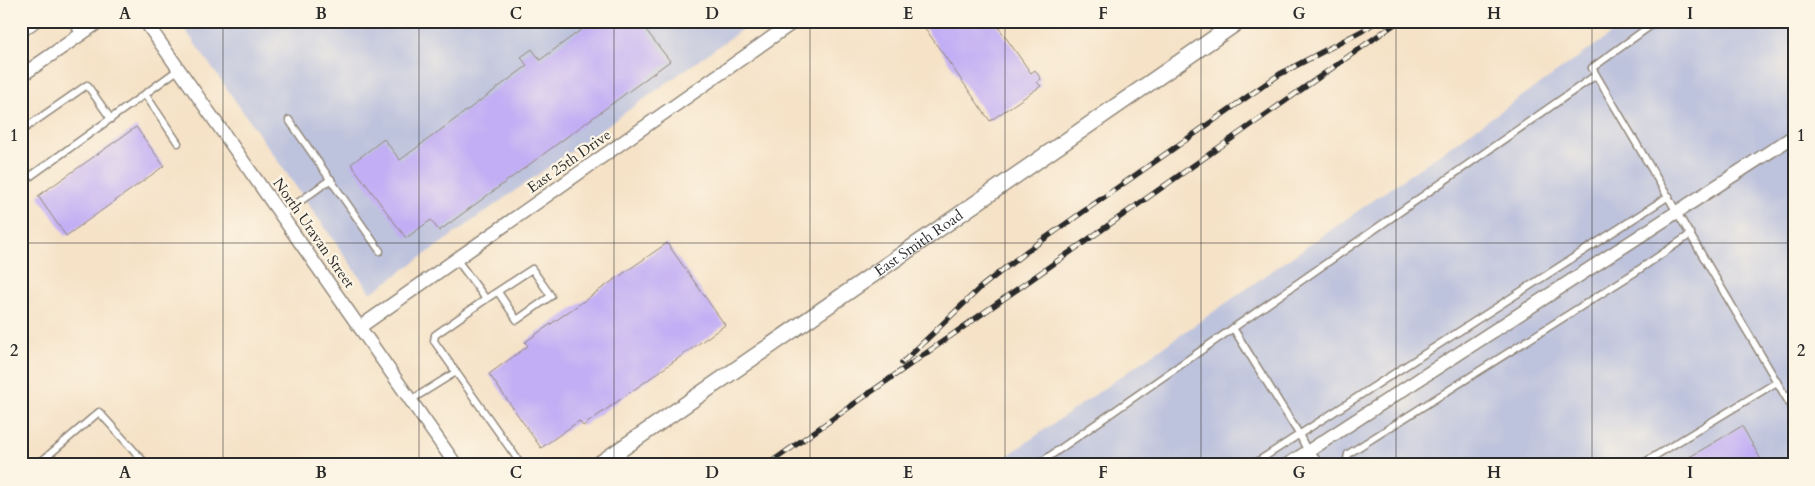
<svg xmlns="http://www.w3.org/2000/svg" width="1815" height="486" viewBox="0 0 1815 486" font-family="Cardo,serif">
<rect width="100%" height="100%" fill="#fcf5e5"/>
<filter id="ink" filterUnits="userSpaceOnUse"><feTurbulence type="fractalNoise" baseFrequency=".02" numOctaves="2"/><feDisplacementMap in="SourceGraphic" scale="10" xChannelSelector="R" yChannelSelector="G"/><feConvolveMatrix kernelMatrix="1 2 1 2 8 2 1 2 1" color-interpolation-filters="sRGB"/></filter>
<filter id="wash" filterUnits="userSpaceOnUse"><feTurbulence type="fractalNoise" baseFrequency=".0096" numOctaves="4" result="noise"/><feDisplacementMap in="SourceGraphic" scale="20" xChannelSelector="R" yChannelSelector="G"/><feGaussianBlur stdDeviation="1.12" result="paint"/><feColorMatrix in="noise" values="0 0 0 0 0 0 0 0 0 0 0 0 0 0 0 0 0 1.4 0 .05"/><feComposite in="paint" operator="in"/></filter>
<g filter="url(#wash)">
<rect width="100%" height="100%" fill="#f5e2c7"/>
<g fill="#bec3dd">
<polygon points="179,21 754,21 371,293"/>
<polygon points="1630,21 1794,21 1794,465 994,465"/>
</g>
<g id="blocks">
<g fill="#c2aef4">
<polygon points="593,21 639,21 670,61 439,231 431,220 406,238 351,164 384,139 400,160 527,66 521,57 532,49 540,60"/>
<polygon points="920,21 994,21 1031,73 1035,70 1041,79 1037,82 1041,86 990,121"/>
<polygon points="136,127 164,166 66,236 38,196"/>
<polygon points="667,243 725,325 583,426 579,421 541,448 489,374 528,346 525,342"/>
<polygon points="1742,426 1764,465 1676,465"/>
</g>
</g>
</g>
<g filter="url(#ink)">
<use href="#blocks" fill-opacity="0" stroke="#908679" stroke-width="1"/>
<g fill="none" stroke-linecap="round" stroke-linejoin="round">
<g stroke="#908679" stroke-width="9">
<g id="service">
<polyline points="71,21 80,34"/>
<polyline points="1657,21 1592,68 1794,411"/>
<polyline points="21,35 40,21"/>
<polyline points="289,120 380,251"/>
<polyline points="21,131 87,85 111,119"/>
<polyline points="178,143 145,94 179,69"/>
<polyline points="21,183 145,94"/>
<polyline points="281,215 331,179"/>
<polyline points="457,260 486,299 532,269 551,296 517,320 498,292"/>
<polyline points="486,299 435,335 434,341 521,464"/>
<polyline points="1233,328 1299,434 1308,452"/>
<polyline points="411,400 456,372"/>
<polyline points="37,465 99,412 147,465"/>
<polyline points="1037,465 1596,75"/>
<polyline points="1252,465 1669,196"/>
<polyline points="1346,465 1348,454 1634,273 1691,234"/>
<polyline points="1640,465 1777,382"/>
</g>
</g>
<g stroke="#908679" stroke-width="15">
<g id="minor">
<polyline points="145,21 456,465"/>
<polyline points="21,76 100,21"/>
<polyline points="360,327 795,21"/>
<polyline points="1308,452 1316,465"/>
<polyline points="1287,465 1794,136"/>
</g>
</g>
<g stroke="#908679" stroke-width="18">
<g id="tertiary">
<path id="s1" d="M 598,465 L 1239,21"/>
</g>
</g>
<use href="#service" stroke="#fff" stroke-width="6"/>
<use href="#minor" stroke="#fff" stroke-width="12"/>
<use href="#tertiary" stroke="#fff" stroke-width="15"/>
<g stroke="#2b2b2b" stroke-width="5.5">
<g id="rail">
<polyline points="902,363 981,287 1027,251 1280,74 1362,31 1377,21"/>
<polyline points="767,465 1399,21"/>
</g>
</g>
<use href="#rail" stroke="#fcf5e5" stroke-width="4" stroke-dasharray="11" stroke-linecap="butt"/>
</g>
</g>
<path fill="none" stroke="#2b2b2b" stroke-width="1" stroke-opacity="0.55" d="M 223,21 L 223,465M 419,21 L 419,465M 614,21 L 614,465M 810,21 L 810,465M 1005,21 L 1005,465M 1201,21 L 1201,465M 1396,21 L 1396,465M 1592,21 L 1592,465M 21,243 L 1794,243"/>
<g text-anchor="middle" dominant-baseline="central" stroke-width="4.5" stroke-linejoin="round" paint-order="stroke">
<g font-size="15" fill="#2b2b2b" stroke="#fcf5e5">
<text transform="translate(569 161) rotate(-35)">East 25th Drive</text>
<text transform="translate(314 233) rotate(55)">North Uravan Street</text>
<text stroke="none"><textPath href="#s1" startOffset="390">East Smith Road</textPath></text>
</g>
</g>
<rect width="1815" height="486" fill="none" stroke="#fcf5e5" stroke-width="55"/>
<rect x="28" y="28" width="1760" height="430" fill="none" stroke="#2b2b2b" stroke-width="2"/>
<g font-size="16" text-anchor="middle" font-weight="bold" fill="#2b2b2b">
<text x="125" y="19">A</text>
<text x="321" y="19">B</text>
<text x="516" y="19">C</text>
<text x="712" y="19">D</text>
<text x="908" y="19">E</text>
<text x="1103" y="19">F</text>
<text x="1299" y="19">G</text>
<text x="1494" y="19">H</text>
<text x="1690" y="19">I</text>
<text x="14" y="141">1</text>
<text x="1801" y="141">1</text>
<text x="14" y="356">2</text>
<text x="1801" y="356">2</text>
<text x="125" y="478">A</text>
<text x="321" y="478">B</text>
<text x="516" y="478">C</text>
<text x="712" y="478">D</text>
<text x="908" y="478">E</text>
<text x="1103" y="478">F</text>
<text x="1299" y="478">G</text>
<text x="1494" y="478">H</text>
<text x="1690" y="478">I</text>
</g>
</svg>
